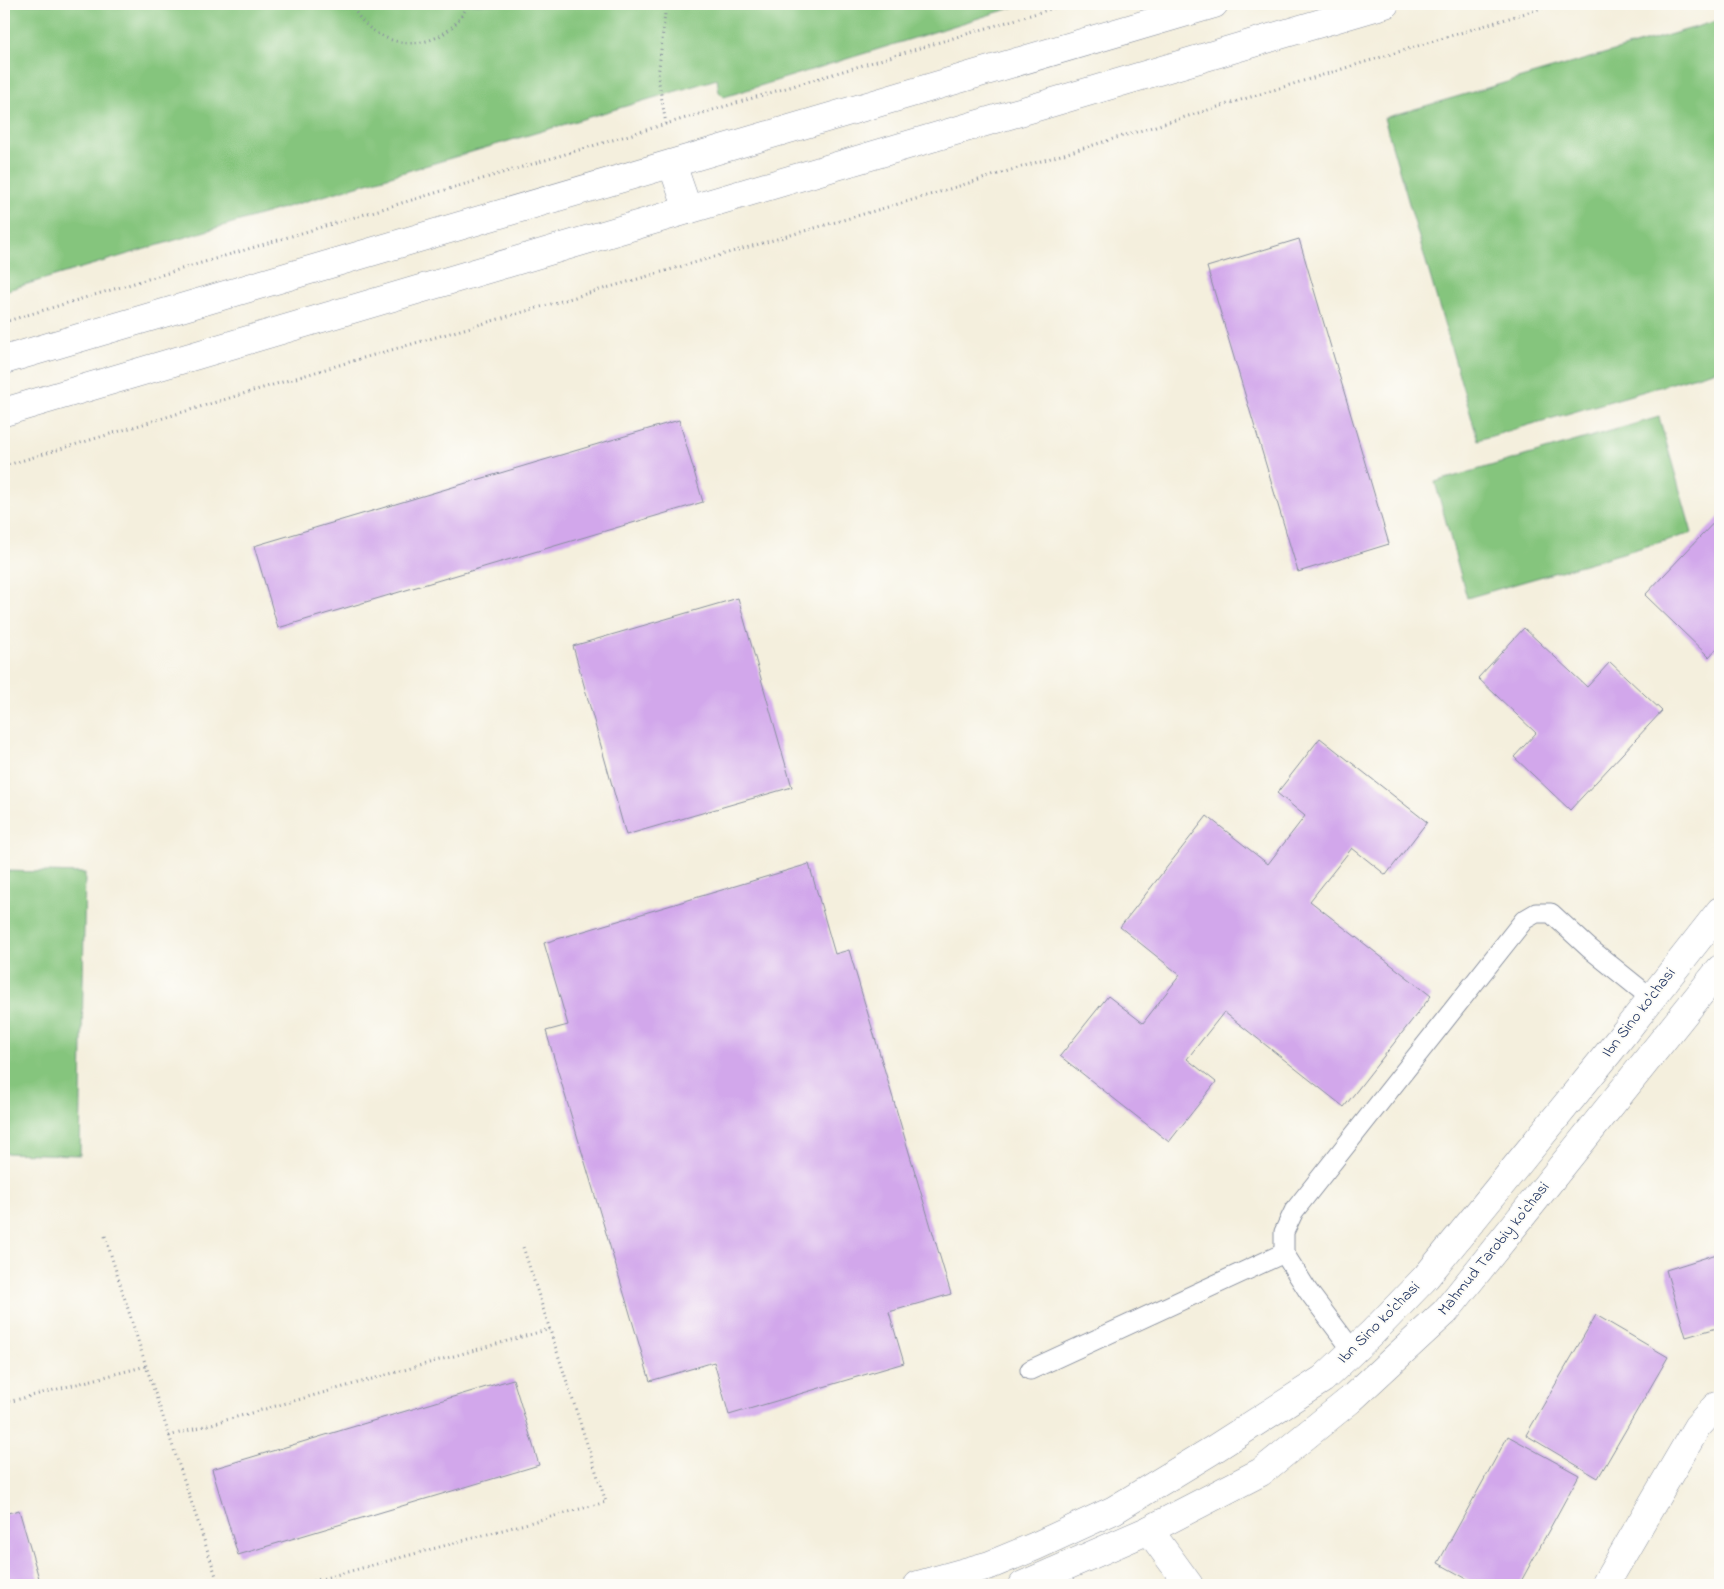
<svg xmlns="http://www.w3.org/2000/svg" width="1724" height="1589" viewBox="0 0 1724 1589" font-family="'Indie Flower',sans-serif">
<rect width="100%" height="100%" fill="#fdfcf7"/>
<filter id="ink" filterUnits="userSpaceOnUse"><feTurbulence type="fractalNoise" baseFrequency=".02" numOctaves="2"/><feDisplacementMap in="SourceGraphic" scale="10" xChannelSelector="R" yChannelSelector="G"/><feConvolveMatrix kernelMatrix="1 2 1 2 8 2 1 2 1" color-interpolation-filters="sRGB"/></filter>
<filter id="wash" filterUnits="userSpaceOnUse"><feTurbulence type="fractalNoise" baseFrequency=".0096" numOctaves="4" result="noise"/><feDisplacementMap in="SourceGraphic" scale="20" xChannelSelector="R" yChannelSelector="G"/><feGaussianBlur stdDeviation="1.12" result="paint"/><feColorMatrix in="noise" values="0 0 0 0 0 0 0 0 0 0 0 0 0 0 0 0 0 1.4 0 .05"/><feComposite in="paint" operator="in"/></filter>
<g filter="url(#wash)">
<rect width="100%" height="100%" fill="#f4efdd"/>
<g fill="#85c57d" stroke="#507a6e">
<polygon points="4,4 1024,4 724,97 719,92 717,79 4,291"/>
<polygon points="1720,20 1720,369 1478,440 1384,118"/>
<polygon points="1659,417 1692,533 1467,598 1435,482"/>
<polygon points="4,871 85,873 80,1155 4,1153"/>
</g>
<g id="blocks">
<g fill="#d2a7eb">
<polygon points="1299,239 1389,544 1298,572 1207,267"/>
<polygon points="679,420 703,502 278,628 254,546"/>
<polygon points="1720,516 1720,645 1709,657 1645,595"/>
<polygon points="738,598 792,787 626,835 573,646"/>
<polygon points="1524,628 1587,687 1610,662 1662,711 1570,810 1514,757 1536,733 1478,678"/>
<polygon points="1320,738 1427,822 1386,875 1352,848 1310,901 1431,996 1344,1107 1224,1012 1187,1059 1216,1082 1169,1142 1060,1056 1108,996 1143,1023 1180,975 1120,927 1207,816 1268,864 1305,816 1277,793"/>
<polygon points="809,864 835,954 849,950 951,1294 889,1312 904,1363 729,1415 714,1362 650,1381 546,1031 568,1025 544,943"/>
<polygon points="1720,1253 1720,1327 1686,1337 1666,1270"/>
<polygon points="1596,1315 1668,1357 1598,1478 1526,1435"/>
<polygon points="513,1379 539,1465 238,1555 212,1469"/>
<polygon points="1508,1436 1579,1475 1519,1585 1478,1585 1438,1563"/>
<polygon points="19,1510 41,1585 4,1585 4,1514"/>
</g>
</g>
</g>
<g filter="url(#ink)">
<use href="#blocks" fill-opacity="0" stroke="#888f9e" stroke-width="1"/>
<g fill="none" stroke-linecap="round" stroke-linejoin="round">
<g stroke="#888f9e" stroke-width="21">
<g id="service">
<polyline points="1353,1351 1308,1291 1284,1253 1284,1232 1294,1211 1524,920 1536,913 1551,913 1589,948 1651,998"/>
<polyline points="1030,1370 1284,1253"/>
</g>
</g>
<g stroke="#888f9e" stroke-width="29">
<g id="minor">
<polyline points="1149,1530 1189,1585"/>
<polyline points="1605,1585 1697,1427 1716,1406 1720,1405"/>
</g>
</g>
<g stroke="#888f9e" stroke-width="29">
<g id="tertiary">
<polyline points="672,164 688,210"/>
<polyline points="4,360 1214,4"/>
<polyline points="4,412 1385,4"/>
</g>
</g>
<g stroke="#888f9e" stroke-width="29">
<g id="secondary">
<polyline points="918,1585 990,1565 1036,1546 1114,1510 1211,1451 1323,1379 1372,1333 1426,1277 1610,1051 1720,911"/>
<polyline points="1023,1585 1149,1530 1261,1472 1350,1400 1445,1312 1720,969"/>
</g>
</g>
<g stroke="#888f9e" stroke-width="3" stroke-dasharray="1 4" stroke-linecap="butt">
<path d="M 351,4 C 376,55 445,57 468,4"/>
<polyline points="666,124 658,77 666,4"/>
<polyline points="4,322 1067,4"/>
<polyline points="4,466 339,365 933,194 1555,4"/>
<polyline points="105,1236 146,1366 219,1585"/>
<polyline points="4,1403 146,1366"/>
<polyline points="169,1436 550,1329"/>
<polyline points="299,1585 606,1502 522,1244"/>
</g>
<use href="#service" stroke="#fff" stroke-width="19"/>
<use href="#minor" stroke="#fff" stroke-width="28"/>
<use href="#tertiary" stroke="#fff" stroke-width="28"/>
<use href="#secondary" stroke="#fff" stroke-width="28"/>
</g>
</g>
<g text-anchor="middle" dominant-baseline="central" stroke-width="4" stroke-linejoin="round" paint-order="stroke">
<g font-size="16" fill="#1b2f5e" stroke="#fdfcf7">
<text transform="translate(1639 1013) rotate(-52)">Ibn Sino ko'chasi</text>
<text transform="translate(1494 1249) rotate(-51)">Mahmud Tarobiy ko'chasi</text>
<text transform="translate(1379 1323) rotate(-45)">Ibn Sino ko'chasi</text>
</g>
</g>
<rect width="1724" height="1589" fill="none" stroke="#fdfcf7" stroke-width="20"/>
</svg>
